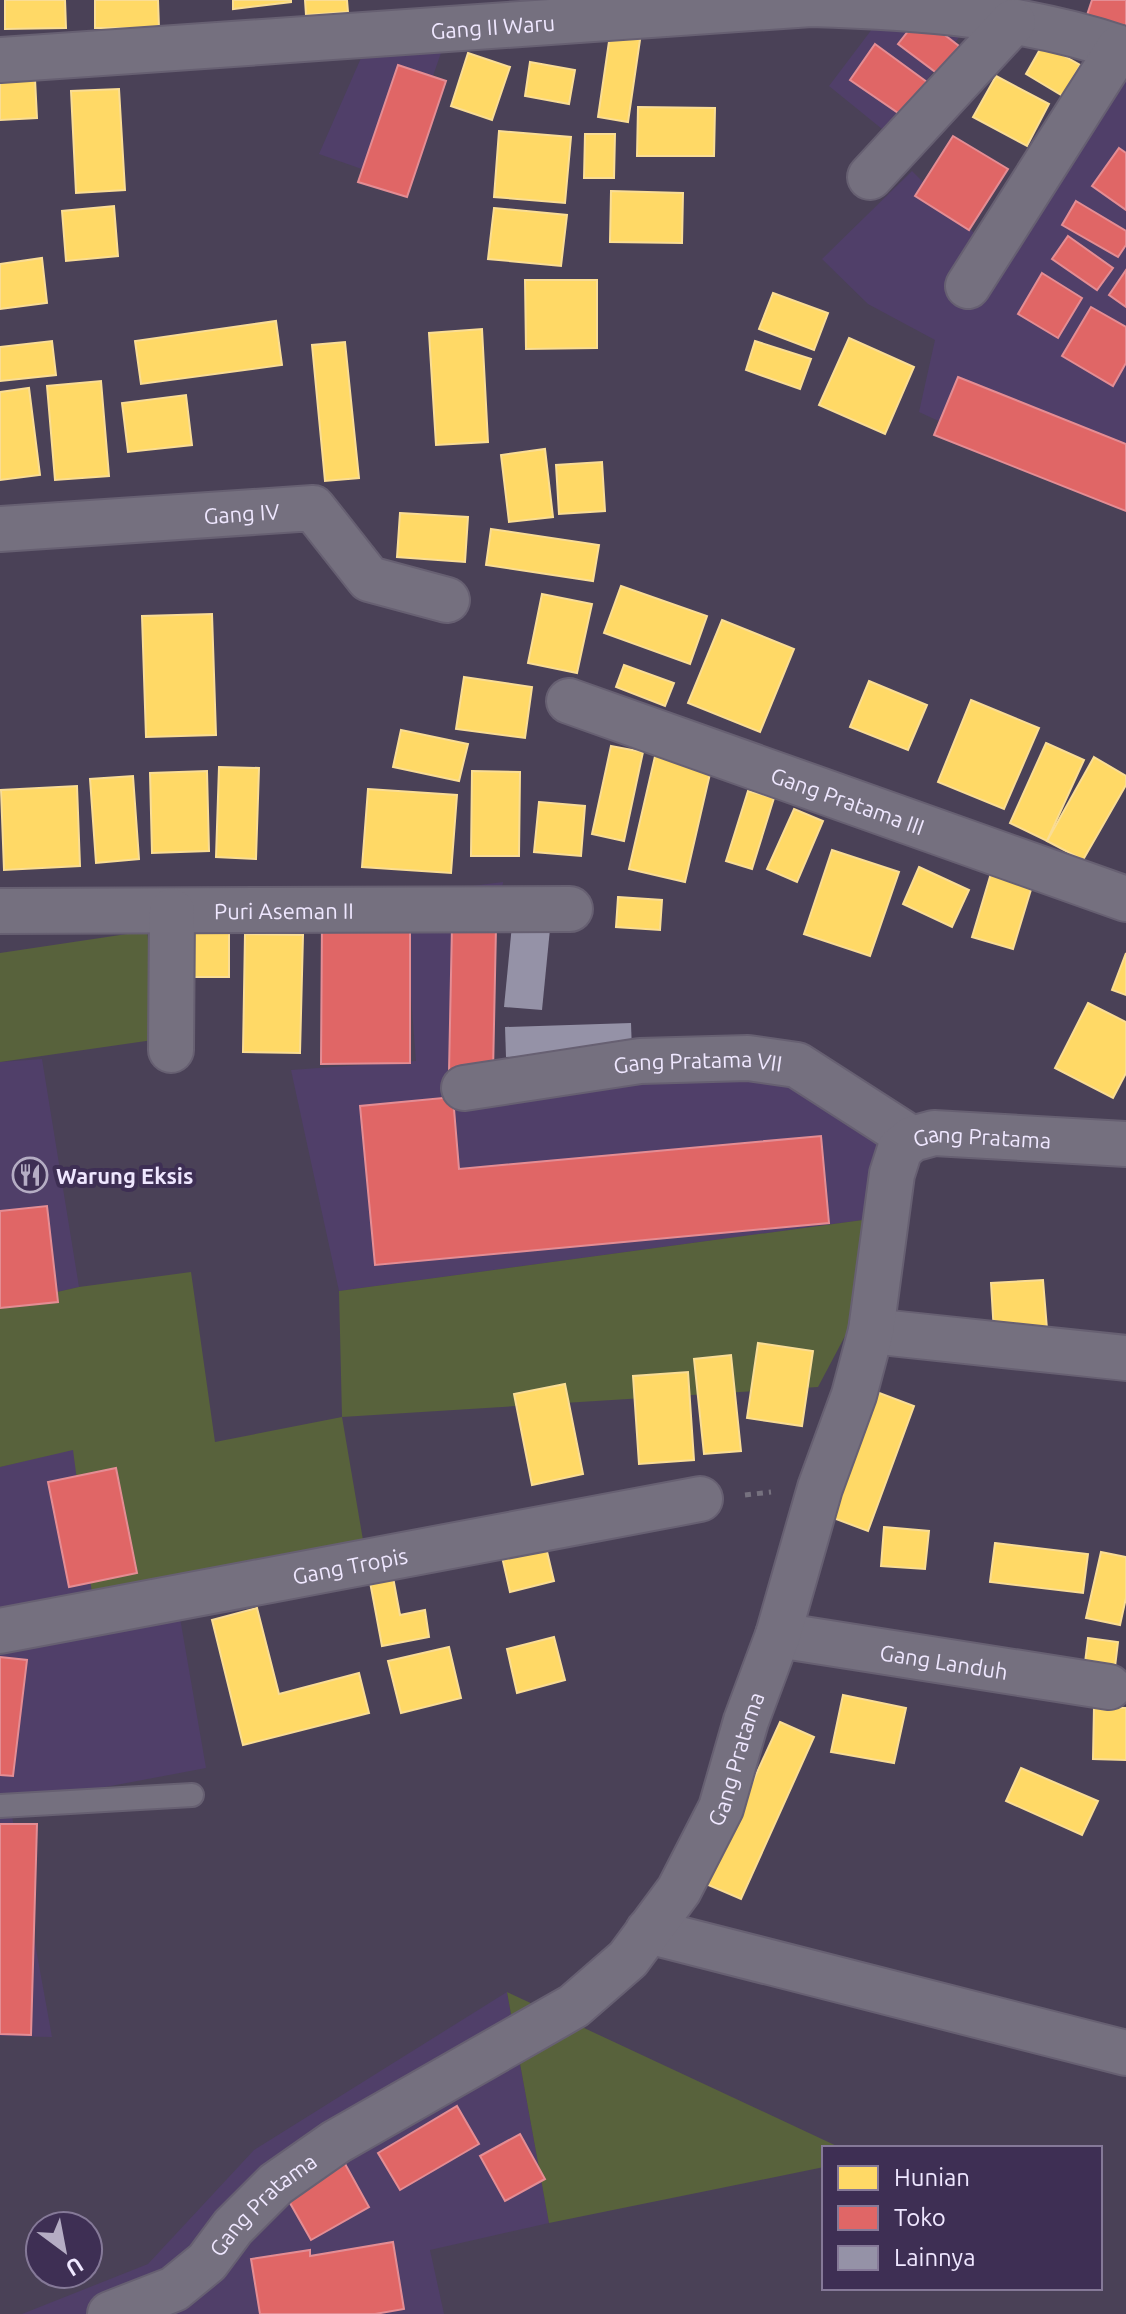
<svg xmlns="http://www.w3.org/2000/svg" width="1126" height="2314" viewBox="0 0 1126 2314" font-family="Ubuntu,sans-serif">
<rect width="100%" height="100%" fill="#4a4157"/>
<g fill="#503f69">
<polygon points="894,0 987,0 887,133 829,86"/>
<polygon points="454,16 396,181 319,154 375,26"/>
<polygon points="1126,34 1126,507 919,412 935,340 868,304 822,259 912,171 986,245"/>
<polygon points="503,882 479,1071 801,1067 892,1115 870,1219 339,1291 291,1070 416,1061 403,895"/>
<polygon points="42,1059 79,1287 0,1305 0,1062"/>
<polygon points="73,1449 175,1589 206,1768 10,1805 52,2037 0,2036 0,1467"/>
<polygon points="507,1992 549,2223 430,2250 444,2314 22,2314 148,2264 254,2150"/>
</g>
<g fill="#58623c">
<polygon points="147,931 160,1039 0,1062 0,953"/>
<polygon points="870,1219 854,1319 818,1387 342,1417 364,1546 93,1601 73,1450 0,1467 0,1305 79,1287 191,1272 215,1442 342,1417 339,1291"/>
<polygon points="507,1992 841,2148 824,2148 824,2167 549,2223"/>
</g>
<g fill="#ffd966" stroke="#fadd94" stroke-width="2">
<polygon points="5,0 65,0 66,28 5,29"/>
<polygon points="95,0 158,0 159,28 95,28"/>
<polygon points="233,0 291,0 291,2 233,9"/>
<polygon points="305,0 347,0 348,12 306,15"/>
<polygon points="611,28 641,33 628,122 598,117"/>
<polygon points="1043,44 1080,65 1063,96 1026,74"/>
<polygon points="468,53 510,67 492,120 451,106"/>
<polygon points="530,62 575,70 569,104 525,96"/>
<polygon points="996,76 1049,104 1027,146 973,117"/>
<polygon points="35,79 37,118 0,120 0,81"/>
<polygon points="119,89 125,190 76,193 71,91"/>
<polygon points="638,107 715,108 714,156 637,156"/>
<polygon points="499,131 571,137 565,203 494,197"/>
<polygon points="585,134 615,134 614,178 584,178"/>
<polygon points="611,191 683,193 682,243 610,242"/>
<polygon points="114,206 118,256 66,261 62,211"/>
<polygon points="494,208 567,215 561,266 488,259"/>
<polygon points="42,258 47,303 0,309 0,264"/>
<polygon points="525,280 597,280 597,348 526,349"/>
<polygon points="773,293 828,313 814,350 759,329"/>
<polygon points="276,321 282,365 141,384 135,341"/>
<polygon points="482,329 488,442 436,445 429,333"/>
<polygon points="849,338 914,367 885,434 819,405"/>
<polygon points="52,341 56,375 0,381 0,347"/>
<polygon points="755,341 811,359 800,389 746,370"/>
<polygon points="345,342 359,478 325,481 312,345"/>
<polygon points="101,381 109,476 55,480 47,386"/>
<polygon points="29,388 40,475 0,480 0,392"/>
<polygon points="186,395 192,445 128,452 122,403"/>
<polygon points="545,449 553,517 509,522 501,455"/>
<polygon points="602,462 605,511 559,514 556,465"/>
<polygon points="400,513 468,517 465,562 397,557"/>
<polygon points="491,529 599,545 593,581 486,565"/>
<polygon points="621,586 707,616 690,664 604,633"/>
<polygon points="542,594 592,604 577,673 528,663"/>
<polygon points="212,614 216,735 146,737 142,616"/>
<polygon points="722,620 794,649 760,732 688,703"/>
<polygon points="624,665 674,683 665,706 616,687"/>
<polygon points="464,677 532,687 525,738 456,729"/>
<polygon points="869,681 927,705 908,750 850,727"/>
<polygon points="971,700 1039,728 1004,809 938,782"/>
<polygon points="401,730 468,744 459,781 393,767"/>
<polygon points="1046,743 1084,760 1047,841 1010,823"/>
<polygon points="611,746 643,752 624,841 592,834"/>
<polygon points="656,752 712,765 685,882 629,869"/>
<polygon points="1094,757 1126,776 1126,785 1083,860 1047,841"/>
<polygon points="219,767 259,768 256,859 216,857"/>
<polygon points="207,771 209,851 152,853 150,773"/>
<polygon points="472,771 520,772 519,856 471,856"/>
<polygon points="133,776 139,859 96,863 90,779"/>
<polygon points="77,786 80,866 4,870 1,790"/>
<polygon points="368,789 457,795 451,873 362,867"/>
<polygon points="748,791 774,798 752,869 726,861"/>
<polygon points="539,802 585,806 581,856 534,852"/>
<polygon points="794,809 823,821 797,882 767,869"/>
<polygon points="832,850 899,872 870,956 804,934"/>
<polygon points="919,867 969,890 952,927 903,904"/>
<polygon points="992,870 1033,883 1013,949 972,937"/>
<polygon points="618,897 662,900 660,930 616,927"/>
<polygon points="229,926 229,977 183,977 183,927"/>
<polygon points="245,934 303,935 300,1053 243,1052"/>
<polygon points="1126,953 1126,995 1112,990"/>
<polygon points="1088,1003 1126,1022 1126,1073 1113,1098 1055,1068"/>
<polygon points="1043,1280 1047,1329 994,1333 991,1283"/>
<polygon points="758,1343 813,1351 802,1426 747,1418"/>
<polygon points="731,1355 741,1451 704,1454 694,1359"/>
<polygon points="688,1372 694,1460 639,1464 633,1376"/>
<polygon points="565,1384 583,1474 532,1485 514,1394"/>
<polygon points="866,1388 914,1406 868,1531 820,1513"/>
<polygon points="884,1527 929,1531 925,1569 881,1566"/>
<polygon points="544,1539 554,1581 510,1592 500,1548"/>
<polygon points="995,1543 1088,1554 1083,1593 990,1582"/>
<polygon points="1101,1552 1126,1557 1126,1598 1120,1625 1086,1618"/>
<polygon points="390,1561 400,1615 425,1610 429,1637 382,1646 367,1566"/>
<polygon points="257,1608 279,1694 359,1673 369,1713 243,1745 212,1620"/>
<polygon points="554,1637 565,1680 517,1693 507,1649"/>
<polygon points="1088,1638 1118,1642 1114,1675 1084,1671"/>
<polygon points="449,1647 461,1698 401,1713 388,1661"/>
<polygon points="843,1695 906,1708 894,1763 831,1752"/>
<polygon points="1094,1707 1126,1708 1126,1760 1093,1759"/>
<polygon points="780,1722 814,1737 741,1899 706,1884"/>
<polygon points="1021,1768 1098,1801 1082,1835 1006,1801"/>
</g>
<g fill="#e06666" stroke="#e48d94" stroke-width="2">
<polygon points="1092,0 1126,0 1126,30 1086,18"/>
<polygon points="920,16 959,46 938,74 898,44"/>
<polygon points="875,44 931,85 907,119 850,80"/>
<polygon points="398,65 446,81 407,197 358,182"/>
<polygon points="953,136 1008,169 969,230 915,196"/>
<polygon points="1119,148 1126,153 1126,210 1092,186"/>
<polygon points="1076,201 1126,231 1126,245 1118,257 1062,225"/>
<polygon points="1068,236 1113,268 1097,290 1052,259"/>
<polygon points="1126,270 1126,307 1109,295"/>
<polygon points="1042,273 1082,298 1058,338 1018,314"/>
<polygon points="1091,307 1126,327 1126,363 1113,386 1062,356"/>
<polygon points="958,377 1126,444 1126,511 934,435"/>
<polygon points="322,922 410,922 410,1063 321,1064"/>
<polygon points="452,926 496,927 493,1073 449,1072"/>
<polygon points="453,1097 459,1169 821,1136 829,1223 375,1265 360,1106"/>
<polygon points="47,1206 58,1302 0,1308 0,1211"/>
<polygon points="116,1468 137,1573 69,1587 48,1482"/>
<polygon points="0,1657 27,1660 13,1776 0,1775"/>
<polygon points="0,1824 37,1824 31,2035 0,2034"/>
<polygon points="457,2106 479,2144 400,2190 378,2153"/>
<polygon points="520,2134 545,2179 505,2201 480,2156"/>
<polygon points="344,2162 369,2207 311,2240 286,2196"/>
<polygon points="393,2242 404,2309 375,2314 260,2314 251,2259 310,2250 310,2256"/>
</g>
<g fill="#9592a7">
<polygon points="512,925 550,929 542,1010 504,1007"/>
<polygon points="631,1023 632,1052 506,1057 505,1027"/>
</g>
<g fill="none" stroke-linecap="round" stroke-linejoin="round">
<g stroke="#676072" stroke-width="26">
<polyline id="service" points="0,1806 192,1795"/>
</g>
<g stroke="#676072" stroke-width="48">
<g id="minor">
<path id="s1" d="M 0,60 L 811,4 C 918,7 1025,15 1126,50"/>
<polyline points="870,177 1013,22"/>
<polyline points="968,286 1119,48"/>
<path id="s2" d="M 0,529 L 313,508 L 369,579 L 447,600"/>
<path id="s3" d="M 569,701 L 1126,899"/>
<path id="s4" d="M 0,911 L 570,909"/>
<polyline points="171,1050 172,911"/>
<path id="s5" d="M 464,1088 L 640,1061 L 748,1058 L 797,1065 L 912,1139"/>
<polyline points="871,1331 1126,1358"/>
<path id="s6" d="M 0,1631 L 700,1499"/>
<path id="s7" d="M 778,1635 L 1109,1687"/>
<polyline points="648,1931 1126,2053"/>
<path id="s8" d="M 110,2314 L 174,2289 L 207,2262 L 233,2227 L 276,2184 L 336,2142 L 574,2006 L 628,1959 L 679,1890 L 721,1808 L 746,1721 L 778,1635 L 820,1488 L 854,1395 L 871,1331 L 892,1174 L 900,1149 L 912,1139 L 934,1133 L 1126,1144"/>
</g>
</g>
<polyline stroke="#76717f" stroke-width="5" stroke-dasharray="6 6" stroke-linecap="butt" points="745,1495 771,1492"/>
<use href="#service" stroke="#75707f" stroke-width="22"/>
<use href="#minor" stroke="#75707f" stroke-width="44"/>
</g>
<defs>
<g id="restaurant-ring" transform="scale(1.8)"><circle r="9.5" fill="#3e2f54" stroke="#b5adc4" stroke-width="1.5"/><path d="M-5-6h1v4h1v-4h1v4h1v-4h1v5L-1.5 .5V6h-2V.5L-5-1ZM5-6V6H3V1.5H1.5Q1.5-4 5-6Z" fill="#b5adc4"/></g>
</defs>
<g fill-rule="evenodd">
<use href="#restaurant-ring" x="30" y="1175"/>
</g>
<g text-anchor="middle" dominant-baseline="central" stroke-width="8" stroke-linejoin="round" paint-order="stroke">
<g font-size="22" fill="#efe7ff" stroke="#3e2f54">
<text stroke="none"><textPath href="#s1" startOffset="494">Gang II Waru</textPath></text>
<text stroke="none"><textPath href="#s2" startOffset="242">Gang IV</textPath></text>
<text stroke="none"><textPath href="#s3" startOffset="296">Gang Pratama III</textPath></text>
<text stroke="none"><textPath href="#s4" startOffset="284">Puri Aseman II</textPath></text>
<text stroke="none"><textPath href="#s5" startOffset="236">Gang Pratama VII</textPath></text>
<text stroke="none"><textPath href="#s8" startOffset="1584">Gang Pratama</textPath></text>
<text stroke="none"><textPath href="#s6" startOffset="356">Gang Tropis</textPath></text>
<text stroke="none"><textPath href="#s7" startOffset="168">Gang Landuh</textPath></text>
<text stroke="none"><textPath href="#s8" startOffset="864">Gang Pratama</textPath></text>
<text stroke="none"><textPath href="#s8" startOffset="192">Gang Pratama</textPath></text>
</g>
<g font-size="22" font-weight="bold" fill="#efe7ff" stroke="#3e2f54" text-anchor="start">
<text x="56" y="1175">Warung Eksis</text>
</g>
</g>
<rect x="822" y="2146" width="280" height="144" fill="#3e2f54" stroke="#857998" stroke-width="2"/>
<rect x="838" y="2166" width="40" height="24" fill="#ffd966" stroke="#857998" stroke-width="2"/>
<text x="894" y="2186" font-size="24" fill="#efe7ff">Hunian</text>
<rect x="838" y="2206" width="40" height="24" fill="#e06666" stroke="#857998" stroke-width="2"/>
<text x="894" y="2226" font-size="24" fill="#efe7ff">Toko</text>
<rect x="838" y="2246" width="40" height="24" fill="#9592a7" stroke="#857998" stroke-width="2"/>
<text x="894" y="2266" font-size="24" fill="#efe7ff">Lainnya</text>
<g transform="translate(64 2250) rotate(148)"><circle r="38" fill="#3e2f54" stroke="#857998" stroke-width="2"/>
<path d="M0-6L14 30L0 20L-14 30Z" fill="#b5adc4"/>
<text y="-12" font-size="22" font-weight="bold" text-anchor="middle" fill="#efe7ff">U</text>
</g>
</svg>
